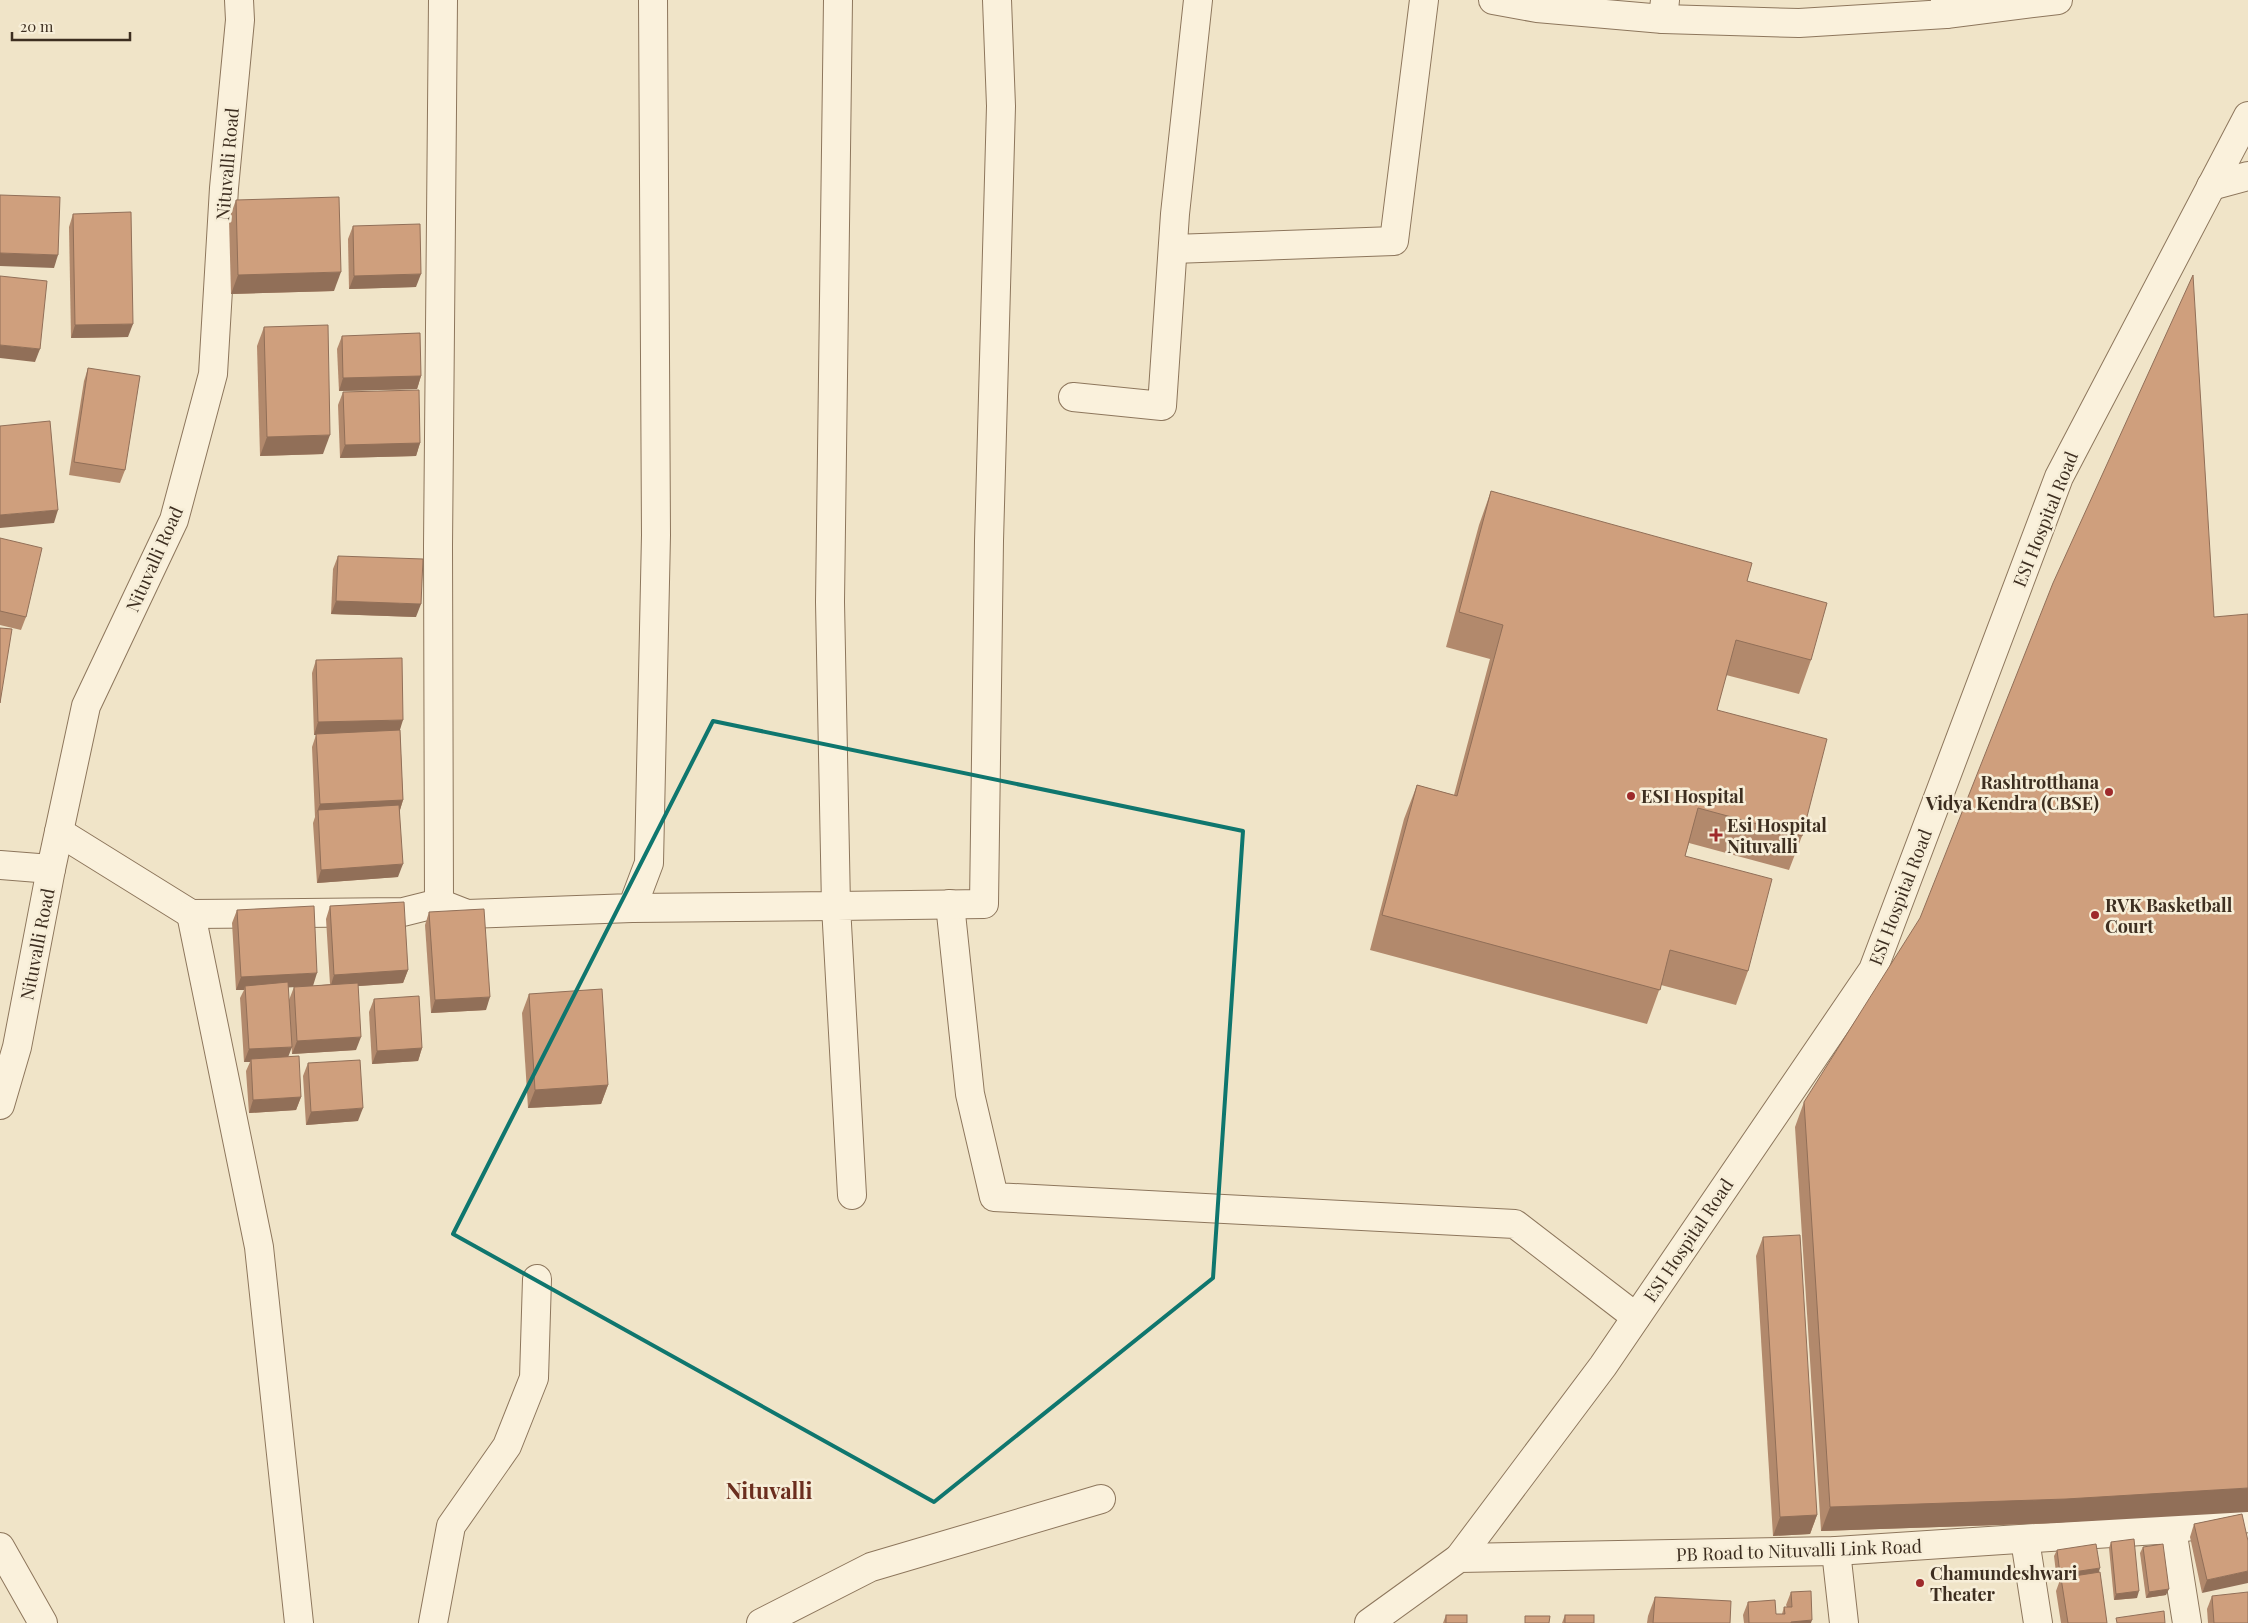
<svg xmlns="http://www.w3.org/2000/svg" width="2248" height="1623" viewBox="0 0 2248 1623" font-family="'Playfair Display',serif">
<rect width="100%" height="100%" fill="#f0e4c8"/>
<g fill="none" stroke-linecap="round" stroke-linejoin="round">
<g stroke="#8d765c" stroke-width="30">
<g id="minor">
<polyline points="443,0 438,546 439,903 467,914 632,908 649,863 656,535 653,0"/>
<polyline points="1493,0 1537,8 1663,19"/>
<polyline points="1665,0 1663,19 1799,23 1946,14"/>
<polyline points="1945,0 1946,14 2058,0"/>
<polyline points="2211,186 2248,176"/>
<polyline points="1173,249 1394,241 1424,0"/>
<polyline points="1073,397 1162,406 1175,214 1198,0"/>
<polyline points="59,832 191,914 403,912 439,903"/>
<polyline points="0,865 51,869"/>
<polyline points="950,904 970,1094 994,1197 1515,1224 1636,1317"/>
<polyline points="632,908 836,906 830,602 838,0"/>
<polyline points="191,914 259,1247 299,1623"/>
<polyline points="0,1105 17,1047 51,869 86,706 174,520 213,374 224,188 240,20 239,0"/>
<polyline points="852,1195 836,906 984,904 989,541 1001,106 997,0"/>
<polyline points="2172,1529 2187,1623"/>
<polyline points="2025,1540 2038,1623"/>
<polyline points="0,1547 43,1623"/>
<polyline points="1836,1551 1844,1623"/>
<polyline points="1459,1558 1603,1366 1873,970 2059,477 2248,116"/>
<polyline points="433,1623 451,1526 507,1446 534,1378 537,1279"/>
<polyline points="761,1623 871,1567 1101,1499"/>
<polyline points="1369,1623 1459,1558 1836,1551 2172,1529 2248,1518"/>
</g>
</g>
<use href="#minor" stroke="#faf1dc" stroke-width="28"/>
</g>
<g fill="#b2896c">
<polygon points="236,200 334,291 231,294 229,219"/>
<polygon points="73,214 128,337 71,338 69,227"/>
<polygon points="353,226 416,287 349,289 348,239"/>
<polygon points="264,327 323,454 260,456 257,346"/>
<polygon points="342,336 421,376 417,389 339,391 337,349"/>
<polygon points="88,368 125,470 120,483 69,475 84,381"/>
<polygon points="343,392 420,443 416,456 340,458 338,405"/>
<polygon points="1491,491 1747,581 1811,660 1799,694 1726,675 1717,710 1802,836 1789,870 1689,843 1685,856 1748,971 1736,1005 1661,985 1647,1024 1370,950 1404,819 1417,785 1454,795 1490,659 1446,647 1479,525"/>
<polygon points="0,538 26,617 21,630 0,625"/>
<polygon points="338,556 416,617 331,614 333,569"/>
<polygon points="2214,617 2057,1523 1821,1531 1795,1127 1804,1102"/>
<polygon points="316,660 400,730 403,800 400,810 398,877 317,883 313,823 315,817 312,747 316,735 314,735 312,673"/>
<polygon points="330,906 408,970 403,983 358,986 356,1050 292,1054 289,1000 294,987 288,987 288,1057 301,1097 296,1110 249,1113 246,1071 250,1062 244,1062 240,998 244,990 236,990 232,923 237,910 313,986 330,984 326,919"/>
<polygon points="429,912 486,1010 431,1013 425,925"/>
<polygon points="529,994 608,1085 601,1104 528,1108 522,1013"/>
<polygon points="374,999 422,1048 418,1061 372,1064 369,1012"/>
<polygon points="308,1063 358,1121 306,1125 303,1076"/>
<polygon points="1763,1237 1817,1515 1810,1534 1773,1536 1756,1256"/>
<polygon points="2242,1514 2202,1593 2190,1537 2194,1524"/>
<polygon points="2111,1542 2137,1598 2114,1600 2109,1548"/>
<polygon points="2143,1547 2166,1595 2146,1598 2140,1553"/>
<polygon points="2057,1550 2099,1572 2107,1623 2061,1623 2056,1591 2060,1580 2057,1581 2054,1556"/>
<polygon points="1791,1592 1811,1623 1744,1623 1743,1615 1748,1602 1776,1614 1782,1614 1784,1607 1787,1607 1786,1605"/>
<polygon points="2212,1596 2248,1623 2208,1623 2207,1609"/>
<polygon points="1655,1597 1730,1623 1647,1623 1648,1616"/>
<polygon points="1446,1615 1446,1623 1443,1623"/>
<polygon points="1565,1615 1594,1623 1562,1623"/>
</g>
<g fill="#916f58">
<polygon points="0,253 58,255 54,268 0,266"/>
<polygon points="341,272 334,291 231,294 238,275"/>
<polygon points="421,274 416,287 349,289 354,276"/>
<polygon points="133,324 128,337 71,338 75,325"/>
<polygon points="0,345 40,349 35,362 0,358"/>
<polygon points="421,376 417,389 339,391 343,378"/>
<polygon points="330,435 323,454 260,456 267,437"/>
<polygon points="420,443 416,456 340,458 345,445"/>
<polygon points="58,510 54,523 0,528 0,515"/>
<polygon points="336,601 421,604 416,617 331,614"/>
<polygon points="403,720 399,733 314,735 318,722"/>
<polygon points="403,800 399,813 318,810 315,817 320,804"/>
<polygon points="403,864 398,877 317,883 321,870"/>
<polygon points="408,970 403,983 330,988 334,975"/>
<polygon points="317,973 313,986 245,990 245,986 244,990 236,990 241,977"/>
<polygon points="490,997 486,1010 431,1013 435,1000"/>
<polygon points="361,1037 356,1050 292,1054 297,1041"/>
<polygon points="292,1047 287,1060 251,1059 250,1062 244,1062 249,1049"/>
<polygon points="422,1048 418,1061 372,1064 377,1051"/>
<polygon points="608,1085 601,1104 528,1108 535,1090"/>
<polygon points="301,1097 296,1110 249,1113 253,1100"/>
<polygon points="363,1108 358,1121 306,1125 311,1112"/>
<polygon points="2248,1488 2248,1512 2057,1523 1821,1531 1830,1507"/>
<polygon points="1817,1515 1810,1534 1773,1536 1780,1517"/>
<polygon points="2100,1568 2098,1575 2061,1578 2060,1580 2057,1581 2060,1574"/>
<polygon points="2248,1571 2248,1583 2202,1593 2207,1580"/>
<polygon points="2169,1589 2166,1595 2146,1598 2149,1592"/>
<polygon points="2139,1591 2137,1598 2114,1600 2116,1594"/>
<polygon points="1812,1620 1811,1623 1791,1623 1791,1622"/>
</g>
<g fill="#cf9f7d" stroke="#916f58">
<polygon points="0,195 60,197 58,255 0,253"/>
<polygon points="339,197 341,272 238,275 236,200"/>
<polygon points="131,212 133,324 75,325 73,214"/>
<polygon points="420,224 421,274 354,276 353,226"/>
<polygon points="2193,275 2214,617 2248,614 2248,1488 2066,1499 1830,1507 1804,1102 1920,918 2053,583"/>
<polygon points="0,276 47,281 40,349 0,345"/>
<polygon points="328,325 330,435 267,437 264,327"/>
<polygon points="420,333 421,376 343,378 342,336"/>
<polygon points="88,368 140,376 125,470 74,462"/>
<polygon points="419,390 420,443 345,445 343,392"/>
<polygon points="50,421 58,510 0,515 0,426"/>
<polygon points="1491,491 1752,563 1747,581 1827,603 1811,660 1736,640 1717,710 1827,739 1802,836 1698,808 1685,856 1772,879 1748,971 1670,950 1660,990 1382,915 1417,785 1457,796 1503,625 1459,612"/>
<polygon points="0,538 42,548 26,617 0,611"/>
<polygon points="338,556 423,559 421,604 336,601"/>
<polygon points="0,628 12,629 0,703"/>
<polygon points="402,658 403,720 318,722 316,660"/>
<polygon points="400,730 403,800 320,804 316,734"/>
<polygon points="399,805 403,864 321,870 318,810"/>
<polygon points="404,902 408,970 334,975 330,906"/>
<polygon points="314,906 317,973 241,977 237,910"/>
<polygon points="484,909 490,997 435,1000 429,912"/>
<polygon points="288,982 292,1047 249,1049 245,986"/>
<polygon points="358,983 361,1037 297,1041 294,987"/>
<polygon points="602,989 608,1085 535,1090 529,994"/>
<polygon points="419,996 422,1048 377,1051 374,999"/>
<polygon points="299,1056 301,1097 253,1100 251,1059"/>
<polygon points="360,1060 363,1108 311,1112 308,1063"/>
<polygon points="1800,1235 1817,1515 1780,1517 1763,1237"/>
<polygon points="2242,1514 2248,1541 2248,1571 2207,1580 2194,1524"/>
<polygon points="2134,1539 2139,1591 2116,1594 2111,1542"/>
<polygon points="2096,1544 2100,1568 2060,1574 2057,1550"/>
<polygon points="2163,1544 2169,1589 2149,1592 2143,1547"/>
<polygon points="2100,1572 2107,1623 2068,1623 2061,1578"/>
<polygon points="1811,1591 1812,1620 1791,1622 1791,1623 1749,1623 1748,1602 1775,1600 1776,1614 1785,1614 1784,1607 1792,1607 1791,1592"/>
<polygon points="2248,1592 2248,1623 2214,1623 2212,1596"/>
<polygon points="1655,1597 1731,1601 1730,1623 1653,1623"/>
<polygon points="2164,1611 2165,1623 2117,1623 2116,1618"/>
<rect x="1446" y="1615" width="21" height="8"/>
<rect x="1565" y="1615" width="29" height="8"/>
<polygon points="1525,1616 1550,1616 1549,1623 1525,1623"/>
</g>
<path fill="none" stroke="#0f766e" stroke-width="4" stroke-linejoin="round" d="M 713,721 L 1243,831 L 1213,1278 L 934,1502 L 453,1234 Z"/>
<g fill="#9e2a2b" stroke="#f7eed8" stroke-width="2">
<circle cx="2109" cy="792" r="5"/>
<circle cx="1631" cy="796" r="5"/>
<path d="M1713.5 827.5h5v5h5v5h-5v5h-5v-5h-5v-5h5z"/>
<circle cx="2095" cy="915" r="5"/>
<circle cx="1920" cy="1583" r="5"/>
</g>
<g text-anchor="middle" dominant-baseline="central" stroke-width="5" stroke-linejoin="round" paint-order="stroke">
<g font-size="18" fill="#3d2e20" stroke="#f7eed8">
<text transform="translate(227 164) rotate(-85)">Nituvalli Road</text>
<text transform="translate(2045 519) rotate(-68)">ESI Hospital Road</text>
<text transform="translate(154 559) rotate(-66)">Nituvalli Road</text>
<text transform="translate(1900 897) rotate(-69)">ESI Hospital Road</text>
<text transform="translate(37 944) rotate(-79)">Nituvalli Road</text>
<text transform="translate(1688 1240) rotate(-56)">ESI Hospital Road</text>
<text transform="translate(1799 1550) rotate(-2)">PB Road to Nituvalli Link Road</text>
</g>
<g font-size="18" font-weight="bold" fill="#3d2e20" stroke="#f7eed8" text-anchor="start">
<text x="2099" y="782" text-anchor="end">Rashtrotthana<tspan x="2099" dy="21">Vidya Kendra (CBSE)</tspan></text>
<text x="1641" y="796">ESI Hospital</text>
<text x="1727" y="825">Esi Hospital<tspan x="1727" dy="21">Nituvalli</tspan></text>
<text x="2105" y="905">RVK Basketball<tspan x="2105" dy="21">Court</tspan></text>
<text x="1930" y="1573">Chamundeshwari<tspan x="1930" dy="21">Theater</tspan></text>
</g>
<g font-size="22" font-weight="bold" fill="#6b2e1e" stroke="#f7eed8">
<text x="769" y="1490">Nituvalli</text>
</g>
</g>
<path d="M12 32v8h118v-8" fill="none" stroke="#3d2e20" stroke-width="2.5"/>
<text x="20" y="32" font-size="15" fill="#3d2e20" stroke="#f7eed8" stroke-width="4" paint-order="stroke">20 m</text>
</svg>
